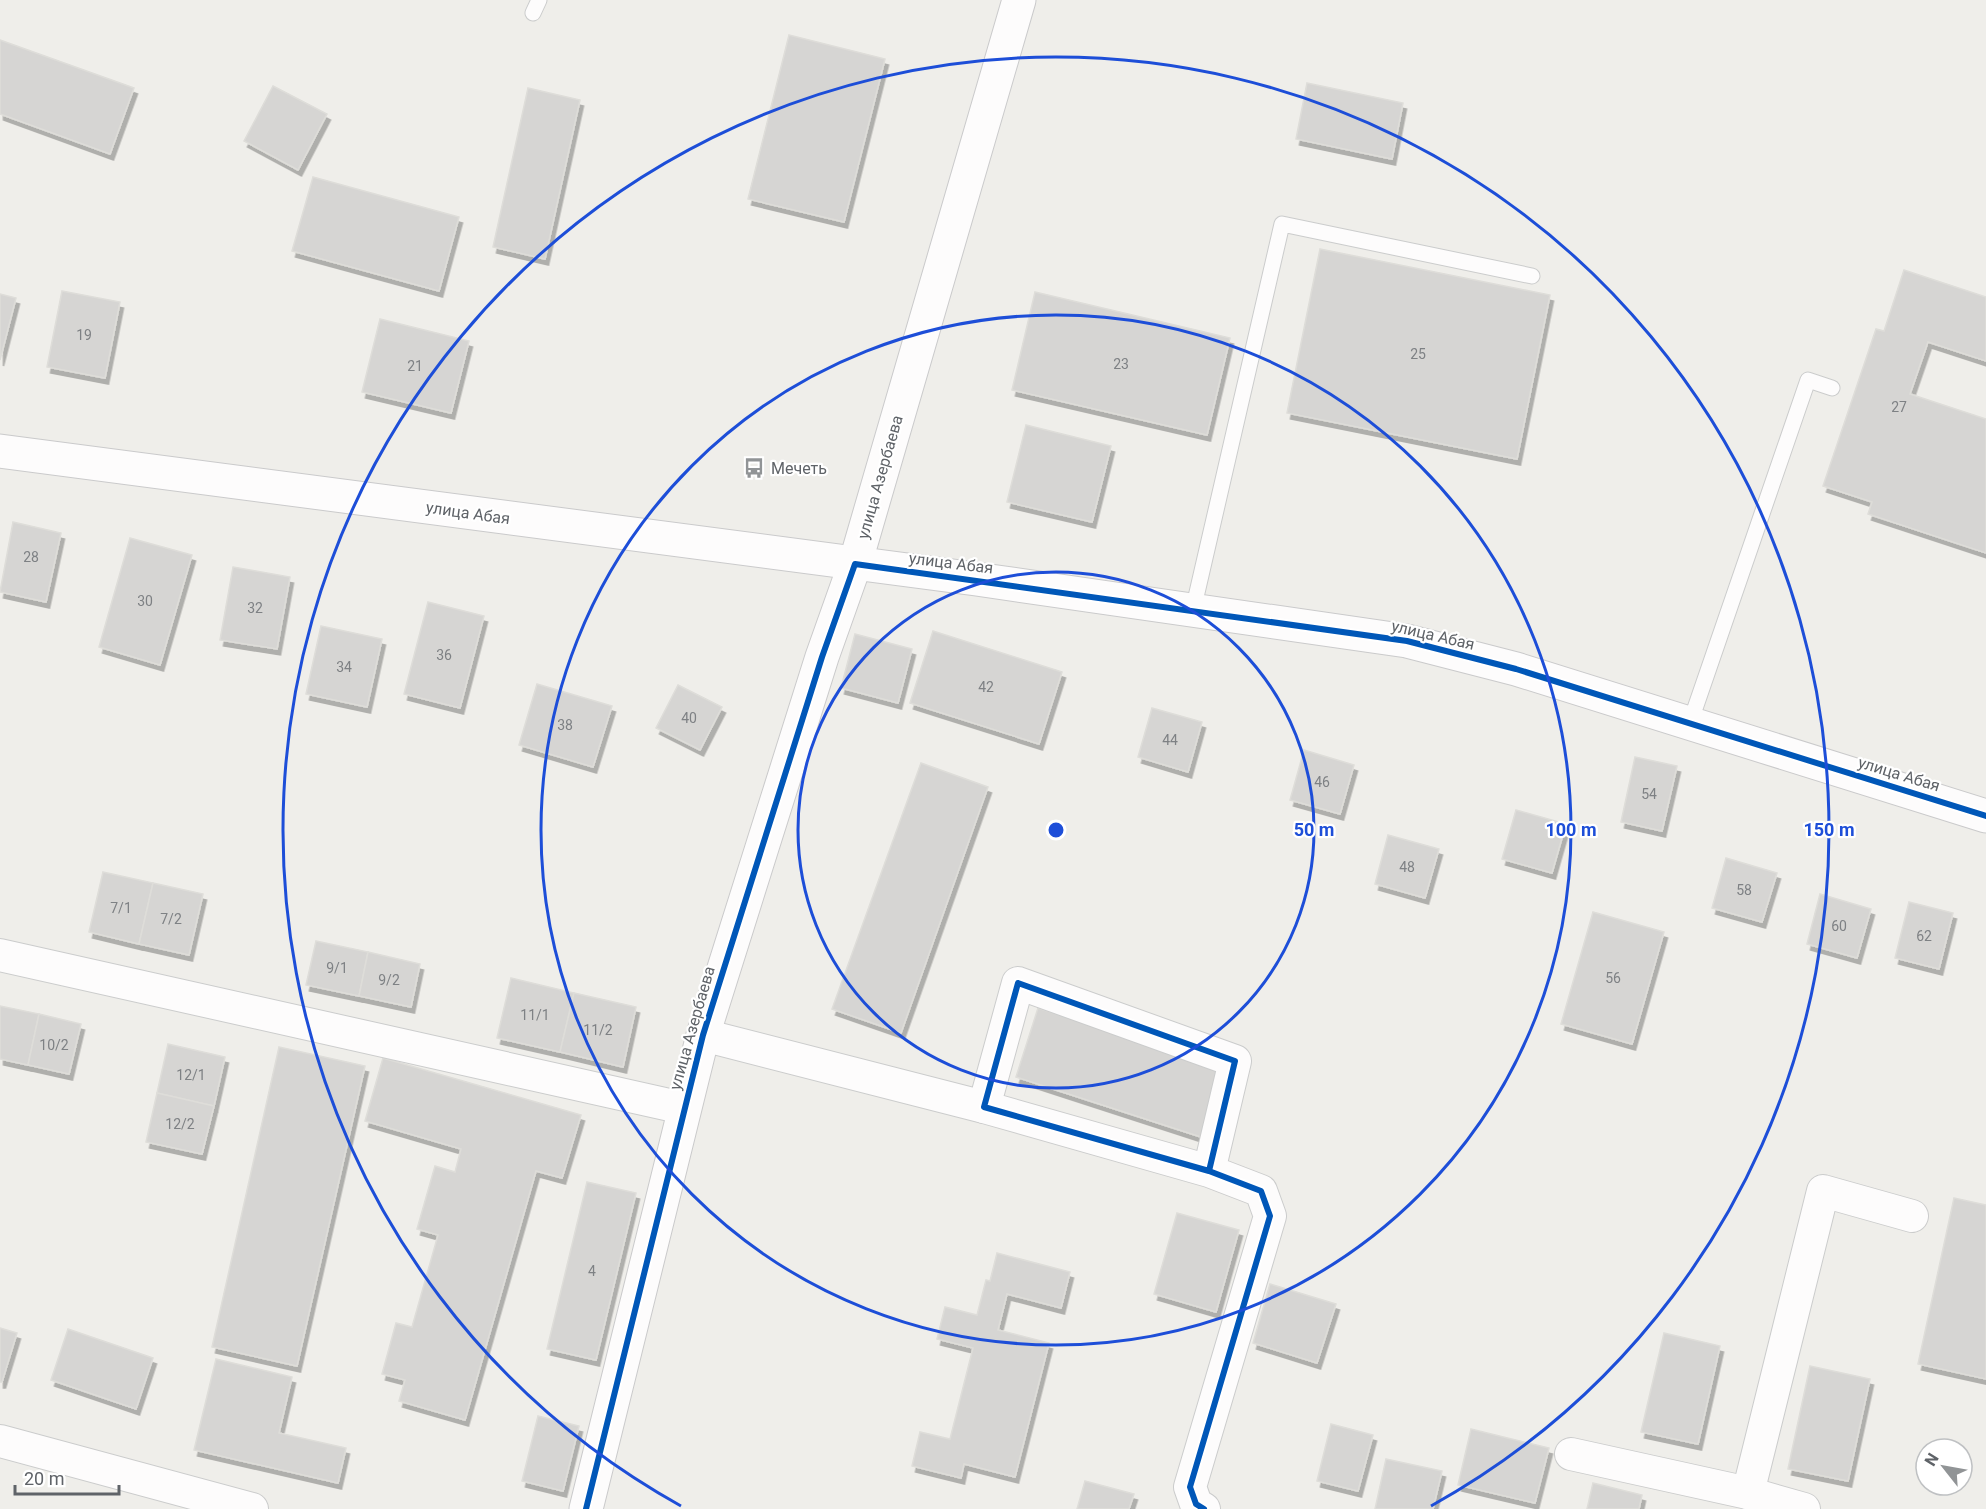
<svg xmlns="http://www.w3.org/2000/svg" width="1986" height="1509" viewBox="0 0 1986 1509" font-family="Roboto,sans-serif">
<defs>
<filter id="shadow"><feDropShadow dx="3.5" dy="6" stdDeviation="0" flood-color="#0004"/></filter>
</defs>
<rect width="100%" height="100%" fill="#efeeea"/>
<g fill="#d6d5d3" stroke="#deddd9" stroke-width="1.5" filter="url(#shadow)">
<polygon points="789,35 885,59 844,222 748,199"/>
<polygon points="0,40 134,88 110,154 0,114"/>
<polygon points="1307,83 1403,103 1392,159 1296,139"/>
<polygon points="273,86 327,114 298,170 244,141"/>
<polygon points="528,88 580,100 545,259 493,247"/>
<polygon points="313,177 459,217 439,291 292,251"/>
<polygon points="1320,249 1550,295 1517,459 1287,413"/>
<polygon points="1904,270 1986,297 1986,361 1928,342 1910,394 1986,419 1986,553 1868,514 1872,502 1823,486 1876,329 1884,331"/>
<polygon points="62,291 120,302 105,378 47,367"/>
<polygon points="1035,292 1230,338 1207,435 1012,390"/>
<polygon points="0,294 16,298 0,360"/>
<polygon points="380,319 469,341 451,413 362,392"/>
<polygon points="1026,425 1111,446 1092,522 1007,502"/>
<polygon points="13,522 61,533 46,602 0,592"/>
<polygon points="130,538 192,555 160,665 99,647"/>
<polygon points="233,567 290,577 277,649 220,640"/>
<polygon points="428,602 484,616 460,708 404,694"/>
<polygon points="321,626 382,639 367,707 306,694"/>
<polygon points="933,631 1062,672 1039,744 910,703"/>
<polygon points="855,634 912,649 898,703 841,688"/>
<polygon points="537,684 612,706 593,767 519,745"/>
<polygon points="678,685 722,707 700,750 656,728"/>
<polygon points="1152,708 1202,722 1188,772 1138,757"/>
<polygon points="1304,750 1354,765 1340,814 1290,800"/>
<polygon points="1635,757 1677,766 1662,831 1621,822"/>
<polygon points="921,763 988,787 901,1033 832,1009"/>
<polygon points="1516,810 1566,824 1552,873 1502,859"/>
<polygon points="1388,835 1439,849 1425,898 1375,884"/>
<polygon points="1726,858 1777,873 1762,922 1712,908"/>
<polygon points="103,872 153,883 139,944 89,932"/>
<polygon points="153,883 203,894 189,955 139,944"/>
<polygon points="1820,894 1871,909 1857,958 1807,944"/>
<polygon points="1909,902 1953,913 1939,969 1895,958"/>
<polygon points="1593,912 1664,932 1632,1044 1561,1024"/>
<polygon points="316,941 368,952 359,996 306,985"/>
<polygon points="368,952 420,964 411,1007 359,996"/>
<polygon points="511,978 574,993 560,1052 497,1038"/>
<polygon points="574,993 636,1007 623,1067 560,1052"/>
<polygon points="0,1006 39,1014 28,1065 0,1059"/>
<polygon points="1038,1008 1227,1069 1204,1138 1016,1077"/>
<polygon points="39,1014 81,1024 69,1074 28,1065"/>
<polygon points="168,1044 225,1057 214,1106 157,1093"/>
<polygon points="279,1047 365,1066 297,1366 212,1347"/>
<polygon points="383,1058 581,1115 562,1178 536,1171 465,1420 399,1401 405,1380 382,1374 396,1323 412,1327 438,1235 417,1229 435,1166 455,1172 461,1149 365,1121"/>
<polygon points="157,1093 214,1106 202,1154 146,1142"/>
<polygon points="587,1182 636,1193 596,1360 547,1349"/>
<polygon points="1954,1198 1986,1205 1986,1379 1918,1364"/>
<polygon points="1177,1213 1239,1230 1216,1312 1154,1294"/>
<polygon points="997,1253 1070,1272 1061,1308 1007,1294 998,1330 1049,1343 1015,1477 964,1464 961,1478 912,1466 920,1432 950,1439 973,1348 937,1339 945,1307 977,1315 986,1280 990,1281"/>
<polygon points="1270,1284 1336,1304 1317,1363 1253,1343"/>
<polygon points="0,1328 17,1333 2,1382 0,1382"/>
<polygon points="68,1329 153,1358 136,1409 51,1380"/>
<polygon points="1664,1333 1720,1346 1698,1444 1641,1432"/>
<polygon points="216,1359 292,1377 279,1433 346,1448 338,1483 194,1450"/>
<polygon points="1810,1366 1870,1379 1848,1481 1788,1469"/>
<polygon points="538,1416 579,1426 563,1491 522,1481"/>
<polygon points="1331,1424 1373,1435 1358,1491 1317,1481"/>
<polygon points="1471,1429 1549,1448 1535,1503 1458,1485"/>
<polygon points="1386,1459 1442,1471 1433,1509 1375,1509"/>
<polygon points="1085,1481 1134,1494 1129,1509 1077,1509"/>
<polygon points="1593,1483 1642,1495 1639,1509 1587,1509"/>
</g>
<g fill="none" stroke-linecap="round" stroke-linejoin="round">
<g stroke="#cbcccc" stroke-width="17">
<g id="lane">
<polyline points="533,13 539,0"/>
<polyline points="1193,610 1282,224 1532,276"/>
<polyline points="1690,723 1808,380 1832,388"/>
</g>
</g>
<g stroke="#cbcccc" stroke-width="34">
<g id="street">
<polyline points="0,955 683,1108"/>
<polyline points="703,1035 984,1107"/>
<polyline points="0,1441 252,1509"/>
<polyline points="1571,1454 1748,1493 1823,1191 1912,1216"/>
<polyline points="1748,1493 1804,1509"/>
<polyline points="1204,1509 1196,1504 1190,1487 1270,1216 1261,1191 1209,1171 984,1107 1018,983 1235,1061 1209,1171"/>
</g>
</g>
<g stroke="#cacacb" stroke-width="35">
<g id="secondary">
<polyline points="0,451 976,579 1407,641 1516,669 1986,816"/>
<polyline points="586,1509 703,1035 822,657 855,564 1019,0"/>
</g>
</g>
<use href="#lane" stroke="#fdfcfc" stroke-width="15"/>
<use href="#street" stroke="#fdfcfc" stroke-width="32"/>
<use href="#secondary" stroke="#fdfcfc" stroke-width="33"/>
<g stroke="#fff" stroke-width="10">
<g id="cycleway">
<polyline points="586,1509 703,1035 822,657 855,564 1407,641 1516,669 1986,816"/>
<polyline points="1204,1509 1196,1504 1190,1487 1270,1216 1261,1191 1209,1171 984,1107 1018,983 1235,1061 1209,1171"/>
</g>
</g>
<use href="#cycleway" stroke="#0057b8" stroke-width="6"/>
</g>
<g fill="none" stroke="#1d4ed8" stroke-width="3">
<circle cx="1056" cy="830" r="258"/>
<circle cx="1056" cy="830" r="515"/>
<path d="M681 1506A773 773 0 1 1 1431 1506"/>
</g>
<defs>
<g id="bus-bare" transform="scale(1.62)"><path d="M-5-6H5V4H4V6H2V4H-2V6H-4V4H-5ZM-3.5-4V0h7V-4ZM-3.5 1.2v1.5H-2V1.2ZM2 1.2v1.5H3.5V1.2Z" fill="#919496" stroke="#fff" stroke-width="2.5" paint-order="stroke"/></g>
</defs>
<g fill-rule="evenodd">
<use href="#bus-bare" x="754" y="468"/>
</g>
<g text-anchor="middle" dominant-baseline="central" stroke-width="4.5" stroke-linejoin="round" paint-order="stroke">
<g font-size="14" fill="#7e8184">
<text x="84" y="335">19</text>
<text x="1418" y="354">25</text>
<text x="1121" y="364">23</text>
<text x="415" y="366">21</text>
<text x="1899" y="407">27</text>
<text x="31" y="557">28</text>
<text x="145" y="601">30</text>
<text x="255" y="608">32</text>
<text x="444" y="655">36</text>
<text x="344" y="667">34</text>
<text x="986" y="687">42</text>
<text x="689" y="718">40</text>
<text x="565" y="725">38</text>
<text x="1170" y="740">44</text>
<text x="1322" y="782">46</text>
<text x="1649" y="794">54</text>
<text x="1407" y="867">48</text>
<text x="1744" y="890">58</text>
<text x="121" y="908">7/1</text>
<text x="171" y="919">7/2</text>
<text x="1839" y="926">60</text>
<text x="1924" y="936">62</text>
<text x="337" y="968">9/1</text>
<text x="1613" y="978">56</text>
<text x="389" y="980">9/2</text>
<text x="535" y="1015">11/1</text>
<text x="598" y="1030">11/2</text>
<text x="54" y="1045">10/2</text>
<text x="191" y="1075">12/1</text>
<text x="180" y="1124">12/2</text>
<text x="592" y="1271">4</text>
</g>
<g font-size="16" fill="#5f6368" stroke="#fff" text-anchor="start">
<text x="771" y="468">Мечеть</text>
</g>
<g font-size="16" fill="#5f6368" stroke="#fff">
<text transform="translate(880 477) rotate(-74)">улица Азербаева</text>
<text transform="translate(468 513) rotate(8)">улица Абая</text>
<text transform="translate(951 563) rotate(7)">улица Абая</text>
<text transform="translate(1433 635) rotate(13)">улица Абая</text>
<text transform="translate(1899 774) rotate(17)">улица Абая</text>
<text transform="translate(692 1028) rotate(-74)">улица Азербаева</text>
</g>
</g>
<circle cx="1056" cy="830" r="9" fill="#1d4ed8" stroke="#fff" stroke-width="3"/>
<g font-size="18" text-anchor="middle" font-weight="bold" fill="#1d4ed8" stroke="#fff" stroke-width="4.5" stroke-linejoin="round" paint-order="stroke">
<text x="1314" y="836">50 m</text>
<text x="1571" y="836">100 m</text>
<text x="1829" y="836">150 m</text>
</g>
<g transform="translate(1944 1467) rotate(301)"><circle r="28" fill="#ffffff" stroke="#bfc1c3" stroke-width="1.5"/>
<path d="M0-4.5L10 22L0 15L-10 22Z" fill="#919496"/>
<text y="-9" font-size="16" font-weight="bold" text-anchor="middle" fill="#5f6368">N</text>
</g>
<path d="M15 1485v9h104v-9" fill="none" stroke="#5f6368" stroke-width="3"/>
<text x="24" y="1485" font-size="18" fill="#5f6368" stroke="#ffffff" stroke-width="4.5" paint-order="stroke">20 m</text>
</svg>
